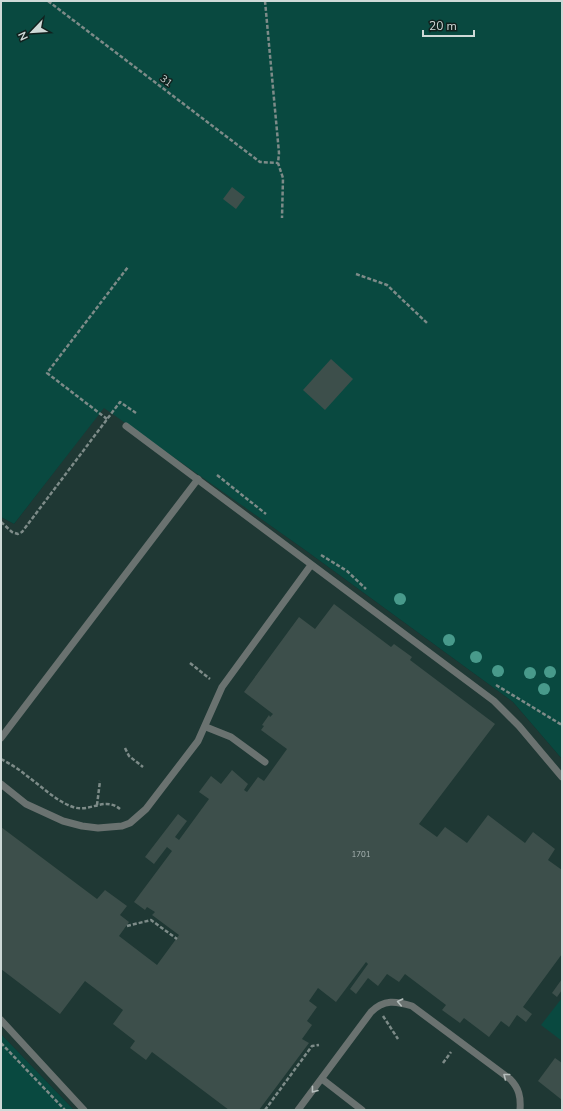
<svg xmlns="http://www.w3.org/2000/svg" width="563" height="1111" viewBox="0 0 563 1111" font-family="'Nunito Sans',sans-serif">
<rect width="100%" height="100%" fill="#1a2b27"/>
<polygon fill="#1f3834" points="104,407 305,550 513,702 562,759 562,1110 74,1110 1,1034 1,517 14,524"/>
<g fill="#094940">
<polygon points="1,1 562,1 562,759 513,702 305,550 104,408 14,524 1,517"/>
<polygon points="562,998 562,1041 541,1025"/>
<polygon points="1,1034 74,1110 1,1110"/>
</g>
<g fill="#3d4f4b">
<polygon points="232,187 245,197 236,209 223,199"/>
<polygon points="331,359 353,379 325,410 303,390"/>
<polygon points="334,604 391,647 394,644 412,657 410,660 495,724 419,824 437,837 445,827 467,843 488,815 525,843 533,832 555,849 548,860 562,870 562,954 523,1007 532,1014 526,1022 517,1015 509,1027 501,1021 489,1037 464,1018 460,1023 442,1010 446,1005 405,974 399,982 387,974 378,986 368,978 356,994 350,989 368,964 366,962 336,1002 318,988 309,1001 317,1007 307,1021 312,1025 302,1039 309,1043 259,1110 229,1110 152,1052 146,1060 130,1048 135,1041 113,1024 123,1010 85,981 60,1014 1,969 1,827 97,899 105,890 127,906 120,915 129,922 119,936 157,965 179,935 152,915 155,912 147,907 145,910 134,902 172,851 167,847 154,864 145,857 178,814 187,821 175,837 179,840 209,799 199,792 211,776 221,784 232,770 248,784 244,790 247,792 258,777 264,781 287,749 261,730 264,726 262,725 269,715 270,717 273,714 244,692 299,617 315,629"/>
<polygon points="562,979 562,990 557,997 552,993"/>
<polygon points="555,1058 562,1063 562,1100 538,1081"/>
</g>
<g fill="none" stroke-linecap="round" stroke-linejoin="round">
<g stroke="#7d8b88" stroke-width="2.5" stroke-dasharray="4 2" stroke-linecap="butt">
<polyline points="48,1 260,162 278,163"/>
<polyline points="265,1 279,153 278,163 283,178 282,218"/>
<polyline points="356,274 387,285 427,323"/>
<polyline points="107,419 47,373 128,267"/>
<polyline points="217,475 266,514"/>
<polyline points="1,522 12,532 18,534 22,532 120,402 136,413"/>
<polyline points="321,555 347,571 366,589"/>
<polyline points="190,663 210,679"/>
<polyline points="496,685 562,725"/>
<polyline points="125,748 129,756 143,767"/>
<path d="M 1,759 C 10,764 19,769 27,776 C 41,786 56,801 73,807 C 90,813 104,796 120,809"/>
<polyline points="97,805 100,781"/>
<polyline points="127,926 151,920 177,939"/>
<polyline points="383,1016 398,1039"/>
<polyline points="1,1043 65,1110"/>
<polyline points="443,1063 451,1052"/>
<polyline points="265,1110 312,1046 319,1045"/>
</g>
<g stroke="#6a7270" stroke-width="7">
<polyline points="126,426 494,701 519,726 562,777"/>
<polyline points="206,727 231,737 265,762"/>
<polyline points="1,738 198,479"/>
<polyline points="1,784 26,804 63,821 82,826 98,828 122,826 130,823 146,809 198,741 222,687 311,565"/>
<polyline points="1,1020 84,1110"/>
<polyline points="322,1079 362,1110"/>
<path d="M 298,1110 L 371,1012 C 384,999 396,1001 412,1006 L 510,1079 C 519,1088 521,1097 520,1110"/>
</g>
</g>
<g fill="#489a8b">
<circle cx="400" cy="599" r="6"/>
<circle cx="449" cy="640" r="6"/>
<circle cx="476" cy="657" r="6"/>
<circle cx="498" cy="671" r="6"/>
<circle cx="550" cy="672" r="6"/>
<circle cx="530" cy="673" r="6"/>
<circle cx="544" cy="689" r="6"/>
</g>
<defs><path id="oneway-chevron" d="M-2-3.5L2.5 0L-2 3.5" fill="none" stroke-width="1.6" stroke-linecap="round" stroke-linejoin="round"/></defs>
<g stroke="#b6bfbd">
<use href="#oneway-chevron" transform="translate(400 1002) rotate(-167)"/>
<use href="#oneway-chevron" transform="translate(506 1076) rotate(-142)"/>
<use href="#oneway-chevron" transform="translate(314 1090) rotate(128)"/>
</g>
<g text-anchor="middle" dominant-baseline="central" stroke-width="3" stroke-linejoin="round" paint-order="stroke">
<g font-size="8" fill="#aab6b4">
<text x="361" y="854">1701</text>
</g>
<g font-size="10" fill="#cfd9d7" stroke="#11211e">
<text transform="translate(166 81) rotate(37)">31</text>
</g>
</g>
<rect width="563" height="1111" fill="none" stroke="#cfd9d7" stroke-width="4"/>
<g transform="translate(32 32) rotate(245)" stroke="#11211e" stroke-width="3" paint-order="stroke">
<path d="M0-3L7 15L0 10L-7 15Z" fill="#cfd9d7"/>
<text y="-6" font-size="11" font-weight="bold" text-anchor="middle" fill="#cfd9d7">N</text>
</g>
<path d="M423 30v6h51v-6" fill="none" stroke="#cfd9d7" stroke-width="2"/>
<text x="429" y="30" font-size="12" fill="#cfd9d7" stroke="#11211e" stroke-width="3" paint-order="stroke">20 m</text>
</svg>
